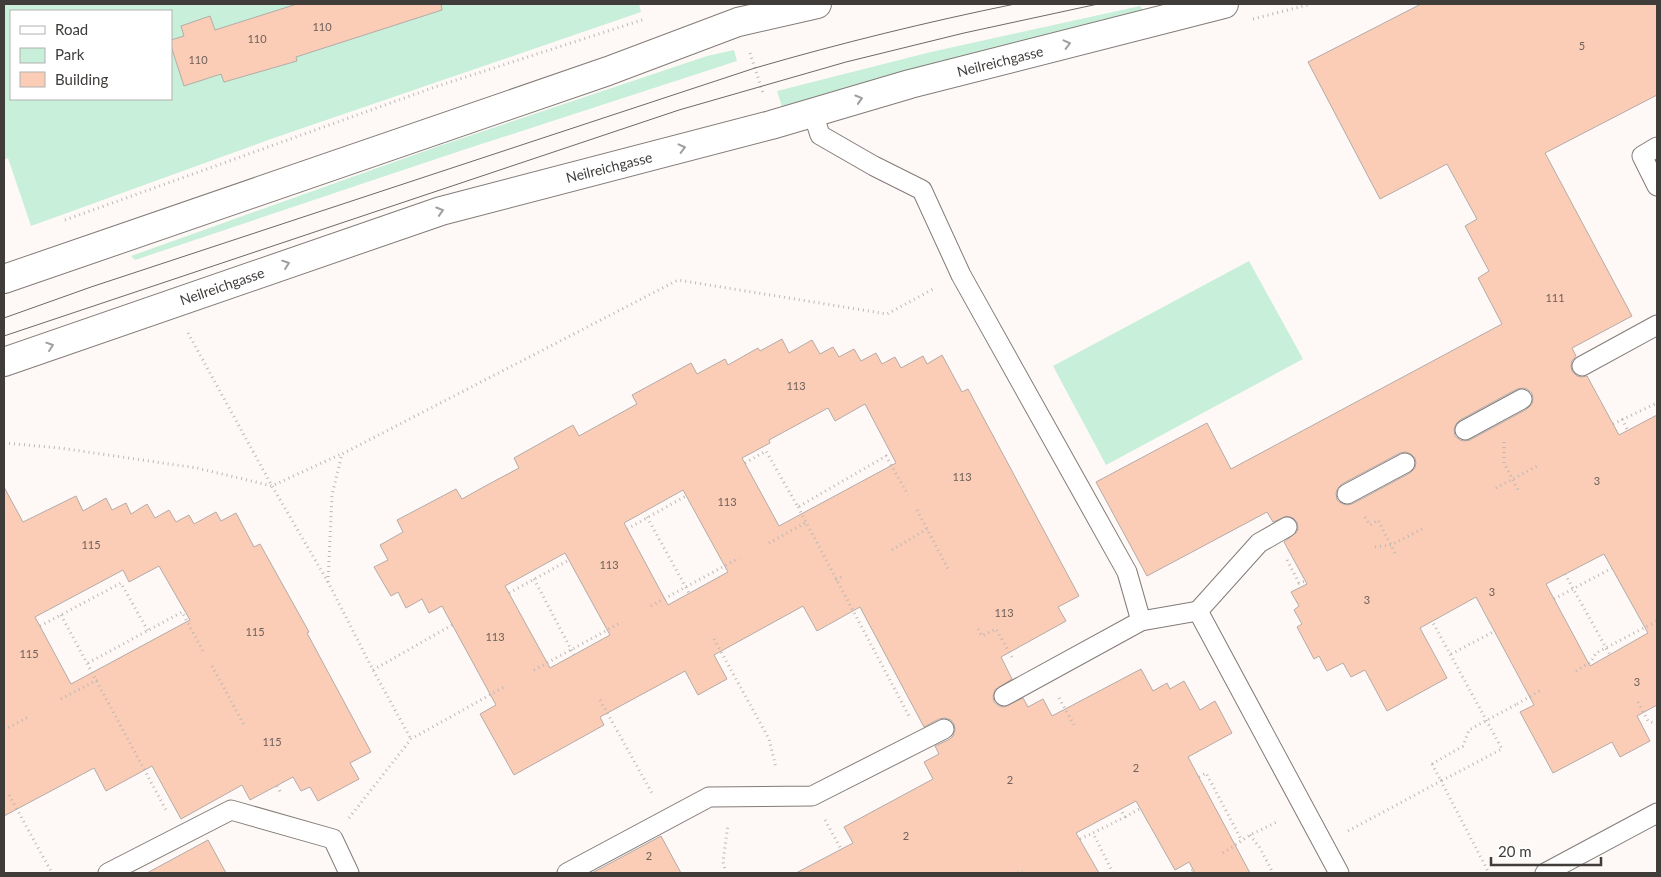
<svg xmlns="http://www.w3.org/2000/svg" width="1661" height="877" viewBox="0 0 1661 877" font-family="Lato,sans-serif">
<rect width="100%" height="100%" fill="#fef9f6"/>
<g fill="#c8efd9" fill-rule="evenodd">
<path d="M 4,4 L 639,4 L 641,12 L 271,139 L 31,226 L 8,158 L 4,160 ZM 11,11 L 171,11 L 171,99 L 11,99 Z"/>
<polygon points="1140,6 1143,10 782,107 777,91 931,52"/>
<polygon points="734,50 737,61 460,151 135,260 131,256 439,146 707,56"/>
<polygon points="1249,261 1303,359 1106,465 1053,366"/>
</g>
<g fill="#fbcdb7" stroke="#b4aba7" fill-rule="evenodd">
<polygon points="297,4 441,4 442,10 296,57 297,61 224,82 221,74 184,86 171,46 171,40 184,36 181,26 210,16 215,30"/>
<path d="M 1421,4 L 1657,4 L 1657,95 L 1545,153 L 1632,316 L 1572,348 L 1576,356 L 1572,361 L 1571,366 L 1572,371 L 1577,376 L 1582,377 L 1587,376 L 1619,435 L 1657,415 L 1657,705 L 1637,716 L 1650,741 L 1620,757 L 1612,742 L 1553,773 L 1520,712 L 1534,705 L 1476,597 L 1420,628 L 1447,678 L 1387,711 L 1365,670 L 1351,677 L 1343,663 L 1327,671 L 1319,656 L 1314,659 L 1297,627 L 1302,624 L 1294,610 L 1299,606 L 1291,592 L 1307,584 L 1284,542 L 1297,532 L 1298,528 L 1297,522 L 1293,518 L 1287,516 L 1273,522 L 1267,512 L 1147,576 L 1096,482 L 1207,423 L 1231,469 L 1502,324 L 1478,278 L 1489,271 L 1465,226 L 1477,219 L 1447,164 L 1380,199 L 1308,62 ZM 1523,388 L 1527,389 L 1532,393 L 1533,399 L 1532,404 L 1527,409 L 1470,440 L 1464,441 L 1460,440 L 1455,436 L 1454,429 L 1456,424 L 1460,420 L 1517,389 ZM 1406,452 L 1411,454 L 1415,458 L 1416,463 L 1415,468 L 1410,473 L 1352,504 L 1346,505 L 1341,503 L 1337,500 L 1336,493 L 1338,488 L 1342,484 L 1400,453 ZM 1604,554 L 1648,633 L 1590,666 L 1546,584 Z"/>
<path d="M 782,339 L 789,353 L 812,340 L 820,354 L 833,347 L 839,357 L 854,349 L 861,361 L 876,353 L 882,364 L 895,357 L 901,368 L 923,356 L 927,364 L 942,355 L 962,392 L 968,389 L 1079,596 L 1058,607 L 1066,621 L 1001,657 L 1012,679 L 995,690 L 993,696 L 994,702 L 999,706 L 1004,707 L 1023,698 L 1028,707 L 1043,699 L 1052,716 L 1141,669 L 1153,691 L 1167,683 L 1170,689 L 1184,681 L 1200,710 L 1215,701 L 1232,733 L 1188,757 L 1250,873 L 1195,873 L 1189,862 L 1175,870 L 1136,801 L 1076,833 L 1099,873 L 796,873 L 853,843 L 844,827 L 933,779 L 924,762 L 939,754 L 935,746 L 950,739 L 953,736 L 955,730 L 954,724 L 951,720 L 945,718 L 939,719 L 924,727 L 860,607 L 817,631 L 803,606 L 714,655 L 727,679 L 698,695 L 685,671 L 600,717 L 604,725 L 514,775 L 480,714 L 496,705 L 442,606 L 429,613 L 422,599 L 406,608 L 398,592 L 391,596 L 374,567 L 388,560 L 380,545 L 403,532 L 397,520 L 456,489 L 462,499 L 489,484 L 519,468 L 514,458 L 573,425 L 579,436 L 637,404 L 632,395 L 691,363 L 697,374 L 725,359 L 728,365 L 758,348 L 760,351 ZM 865,404 L 896,463 L 779,526 L 742,458 L 770,443 L 769,440 L 828,408 L 835,421 ZM 683,490 L 728,572 L 668,605 L 624,523 ZM 565,553 L 610,635 L 550,668 L 505,586 Z"/>
<path d="M 4,487 L 23,522 L 76,496 L 83,511 L 106,498 L 112,510 L 126,503 L 131,514 L 147,504 L 155,518 L 169,510 L 176,522 L 189,515 L 194,524 L 216,512 L 221,521 L 236,513 L 254,547 L 260,544 L 309,632 L 307,633 L 371,752 L 350,763 L 359,779 L 318,801 L 310,787 L 301,791 L 293,777 L 250,800 L 242,785 L 181,819 L 152,766 L 106,791 L 94,768 L 4,816 ZM 159,566 L 190,620 L 71,684 L 35,617 L 123,570 L 129,582 Z"/>
<polygon points="661,836 681,873 592,873"/>
<polygon points="208,840 226,873 147,873"/>
</g>
<g fill="none" stroke-linecap="round" stroke-linejoin="round">
<g stroke="#837b78" stroke-width="21">
<g id="lane">
<polyline points="813,113 820,135 874,166 922,190 961,275 1127,572 1141,621 1198,611 1339,873"/>
<polyline points="1657,147 1642,156 1657,186"/>
<polyline points="1582,366 1657,325"/>
<polyline points="1465,430 1522,399"/>
<polyline points="1347,494 1405,463"/>
<polyline points="1198,611 1259,543 1287,527"/>
<polyline points="1004,696 1141,621"/>
<polyline points="108,873 231,810 333,839 349,873"/>
<polyline points="567,873 709,797 812,796 944,729"/>
<polyline points="1545,873 1657,813"/>
</g>
</g>
<g stroke="#837b78" stroke-width="30">
<g id="street">
<polyline points="4,279 608,71 738,22 817,4"/>
<polyline points="4,362 441,211 771,125 910,84 1224,4"/>
</g>
</g>
<g stroke="#bcb8b5" stroke-width="3" stroke-dasharray="1 4" stroke-linecap="butt">
<polyline points="1253,19 1311,4"/>
<polyline points="750,53 763,93"/>
<polyline points="65,220 435,87 645,19"/>
<polyline points="188,333 272,486 328,582 373,670 411,739"/>
<polyline points="1622,419 1628,431"/>
<polyline points="1613,424 1657,403"/>
<polyline points="1504,442 1504,463 1518,490"/>
<polyline points="4,443 60,448 197,468 272,486 341,454"/>
<polyline points="745,463 766,451 798,507 886,456 908,495"/>
<polyline points="1496,488 1539,465"/>
<polyline points="798,507 909,716"/>
<polyline points="917,510 948,569"/>
<polyline points="647,517 689,593"/>
<polyline points="1365,517 1370,525 1378,520 1396,555"/>
<polyline points="627,529 686,496"/>
<polyline points="769,543 805,523"/>
<polyline points="1375,547 1391,545 1422,529"/>
<polyline points="892,550 927,529"/>
<polyline points="1287,560 1299,583 1305,581"/>
<polyline points="1565,574 1610,655"/>
<polyline points="534,579 574,655"/>
<polyline points="836,580 843,576"/>
<polyline points="328,582 332,495 342,454 678,280 887,314 935,288"/>
<polyline points="509,593 569,560"/>
<polyline points="1554,599 1612,568"/>
<polyline points="651,606 739,558"/>
<polyline points="61,615 166,810"/>
<polyline points="40,626 121,583 148,631"/>
<polyline points="978,629 982,636 996,629 1013,659"/>
<polyline points="714,639 769,739 776,768"/>
<polyline points="1451,654 1495,631"/>
<polyline points="88,663 182,612 203,651"/>
<polyline points="212,666 244,725"/>
<polyline points="373,670 452,625"/>
<polyline points="534,670 622,622"/>
<polyline points="1576,671 1591,662 1596,653 1657,621"/>
<polyline points="1059,698 1074,725"/>
<polyline points="61,699 97,680"/>
<polyline points="600,700 653,795"/>
<polyline points="1638,702 1648,721 1657,724"/>
<polyline points="1517,704 1543,689"/>
<polyline points="4,730 30,716"/>
<polyline points="1432,764 1441,781 1502,749 1432,621"/>
<polyline points="1199,777 1206,773 1242,841"/>
<polyline points="277,786 281,793"/>
<polyline points="9,795 52,873"/>
<polyline points="1125,817 1141,808"/>
<polyline points="349,818 411,739 504,687"/>
<polyline points="825,820 841,849"/>
<polyline points="1348,831 1441,781 1489,873"/>
<polyline points="1250,835 1260,848 1273,873"/>
<polyline points="1080,839 1093,833"/>
<polyline points="1223,853 1250,835 1279,821"/>
<polyline points="726,873 723,862 728,824"/>
<polyline points="1018,873 1023,871"/>
<polyline points="1113,873 1093,833 1125,817 1120,809"/>
<polyline points="1187,873 1193,870"/>
</g>
<use href="#lane" stroke="#fff" stroke-width="19"/>
<use href="#street" stroke="#fff" stroke-width="28"/>
<g stroke="#6d6967" stroke-width="1">
<path d="M 4,318 L 91,287 L 755,68 C 841,43 927,22 1015,4"/>
<polyline points="4,336 679,110 846,62 964,33 1098,4"/>
</g>
<polyline stroke="#bcb8b5" stroke-width="3" stroke-dasharray="1 4" stroke-linecap="butt" points="1432,764 1463,746 1469,730 1517,704"/>
</g>
<defs><path id="oneway-chevron" d="M-2-3.5L2.5 0L-2 3.5" fill="none" stroke-width="1.6" stroke-linecap="round" stroke-linejoin="round" transform="scale(1.25)"/></defs>
<g stroke="#9f9e9c">
<use href="#oneway-chevron" transform="translate(1067 44) rotate(-14)"/>
<use href="#oneway-chevron" transform="translate(859 99) rotate(-17)"/>
<use href="#oneway-chevron" transform="translate(682 148) rotate(-14)"/>
<use href="#oneway-chevron" transform="translate(440 211) rotate(-17)"/>
<use href="#oneway-chevron" transform="translate(286 264) rotate(-19)"/>
<use href="#oneway-chevron" transform="translate(50 346) rotate(-19)"/>
</g>
<g text-anchor="middle" dominant-baseline="central" stroke-width="4" stroke-linejoin="round" paint-order="stroke">
<g font-size="11" fill="#6e6059">
<text x="322" y="26">110</text>
<text x="257" y="38">110</text>
<text x="1582" y="45">5</text>
<text x="198" y="59">110</text>
<text x="1555" y="297">111</text>
<text x="796" y="385">113</text>
<text x="962" y="476">113</text>
<text x="1597" y="480">3</text>
<text x="727" y="501">113</text>
<text x="91" y="544">115</text>
<text x="609" y="564">113</text>
<text x="1492" y="591">3</text>
<text x="1367" y="599">3</text>
<text x="1004" y="612">113</text>
<text x="255" y="631">115</text>
<text x="495" y="636">113</text>
<text x="29" y="653">115</text>
<text x="1637" y="681">3</text>
<text x="272" y="741">115</text>
<text x="1136" y="767">2</text>
<text x="1010" y="779">2</text>
<text x="906" y="835">2</text>
<text x="649" y="855">2</text>
</g>
<g font-size="14" fill="#3f3c3a" stroke="#fff">
<text transform="translate(1000 61) rotate(-14)">Neilreichgasse</text>
<text transform="translate(609 167) rotate(-14)">Neilreichgasse</text>
<text transform="translate(222 286) rotate(-19)">Neilreichgasse</text>
</g>
</g>
<rect width="1661" height="877" fill="none" stroke="#3f3c3a" stroke-width="10"/>
<rect x="10" y="10" width="162" height="90" fill="#ffffff" stroke="#b2b1b0"/>
<rect x="20" y="26" width="25" height="8" fill="#ffffff" stroke="#b2b1b0"/>
<text x="55" y="35" font-size="15" fill="#3f3c3a">Road</text>
<rect x="20" y="48" width="25" height="15" fill="#c8efd9" stroke="#b2b1b0"/>
<text x="55" y="60" font-size="15" fill="#3f3c3a">Park</text>
<rect x="20" y="72" width="25" height="15" fill="#fbcdb7" stroke="#b2b1b0"/>
<text x="55" y="85" font-size="15" fill="#3f3c3a">Building</text>
<path d="M1491 857v8h110v-8" fill="none" stroke="#3f3c3a" stroke-width="2.5"/>
<text x="1498" y="857" font-size="15" fill="#3f3c3a" stroke="#ffffff" stroke-width="4" paint-order="stroke">20 m</text>
</svg>
